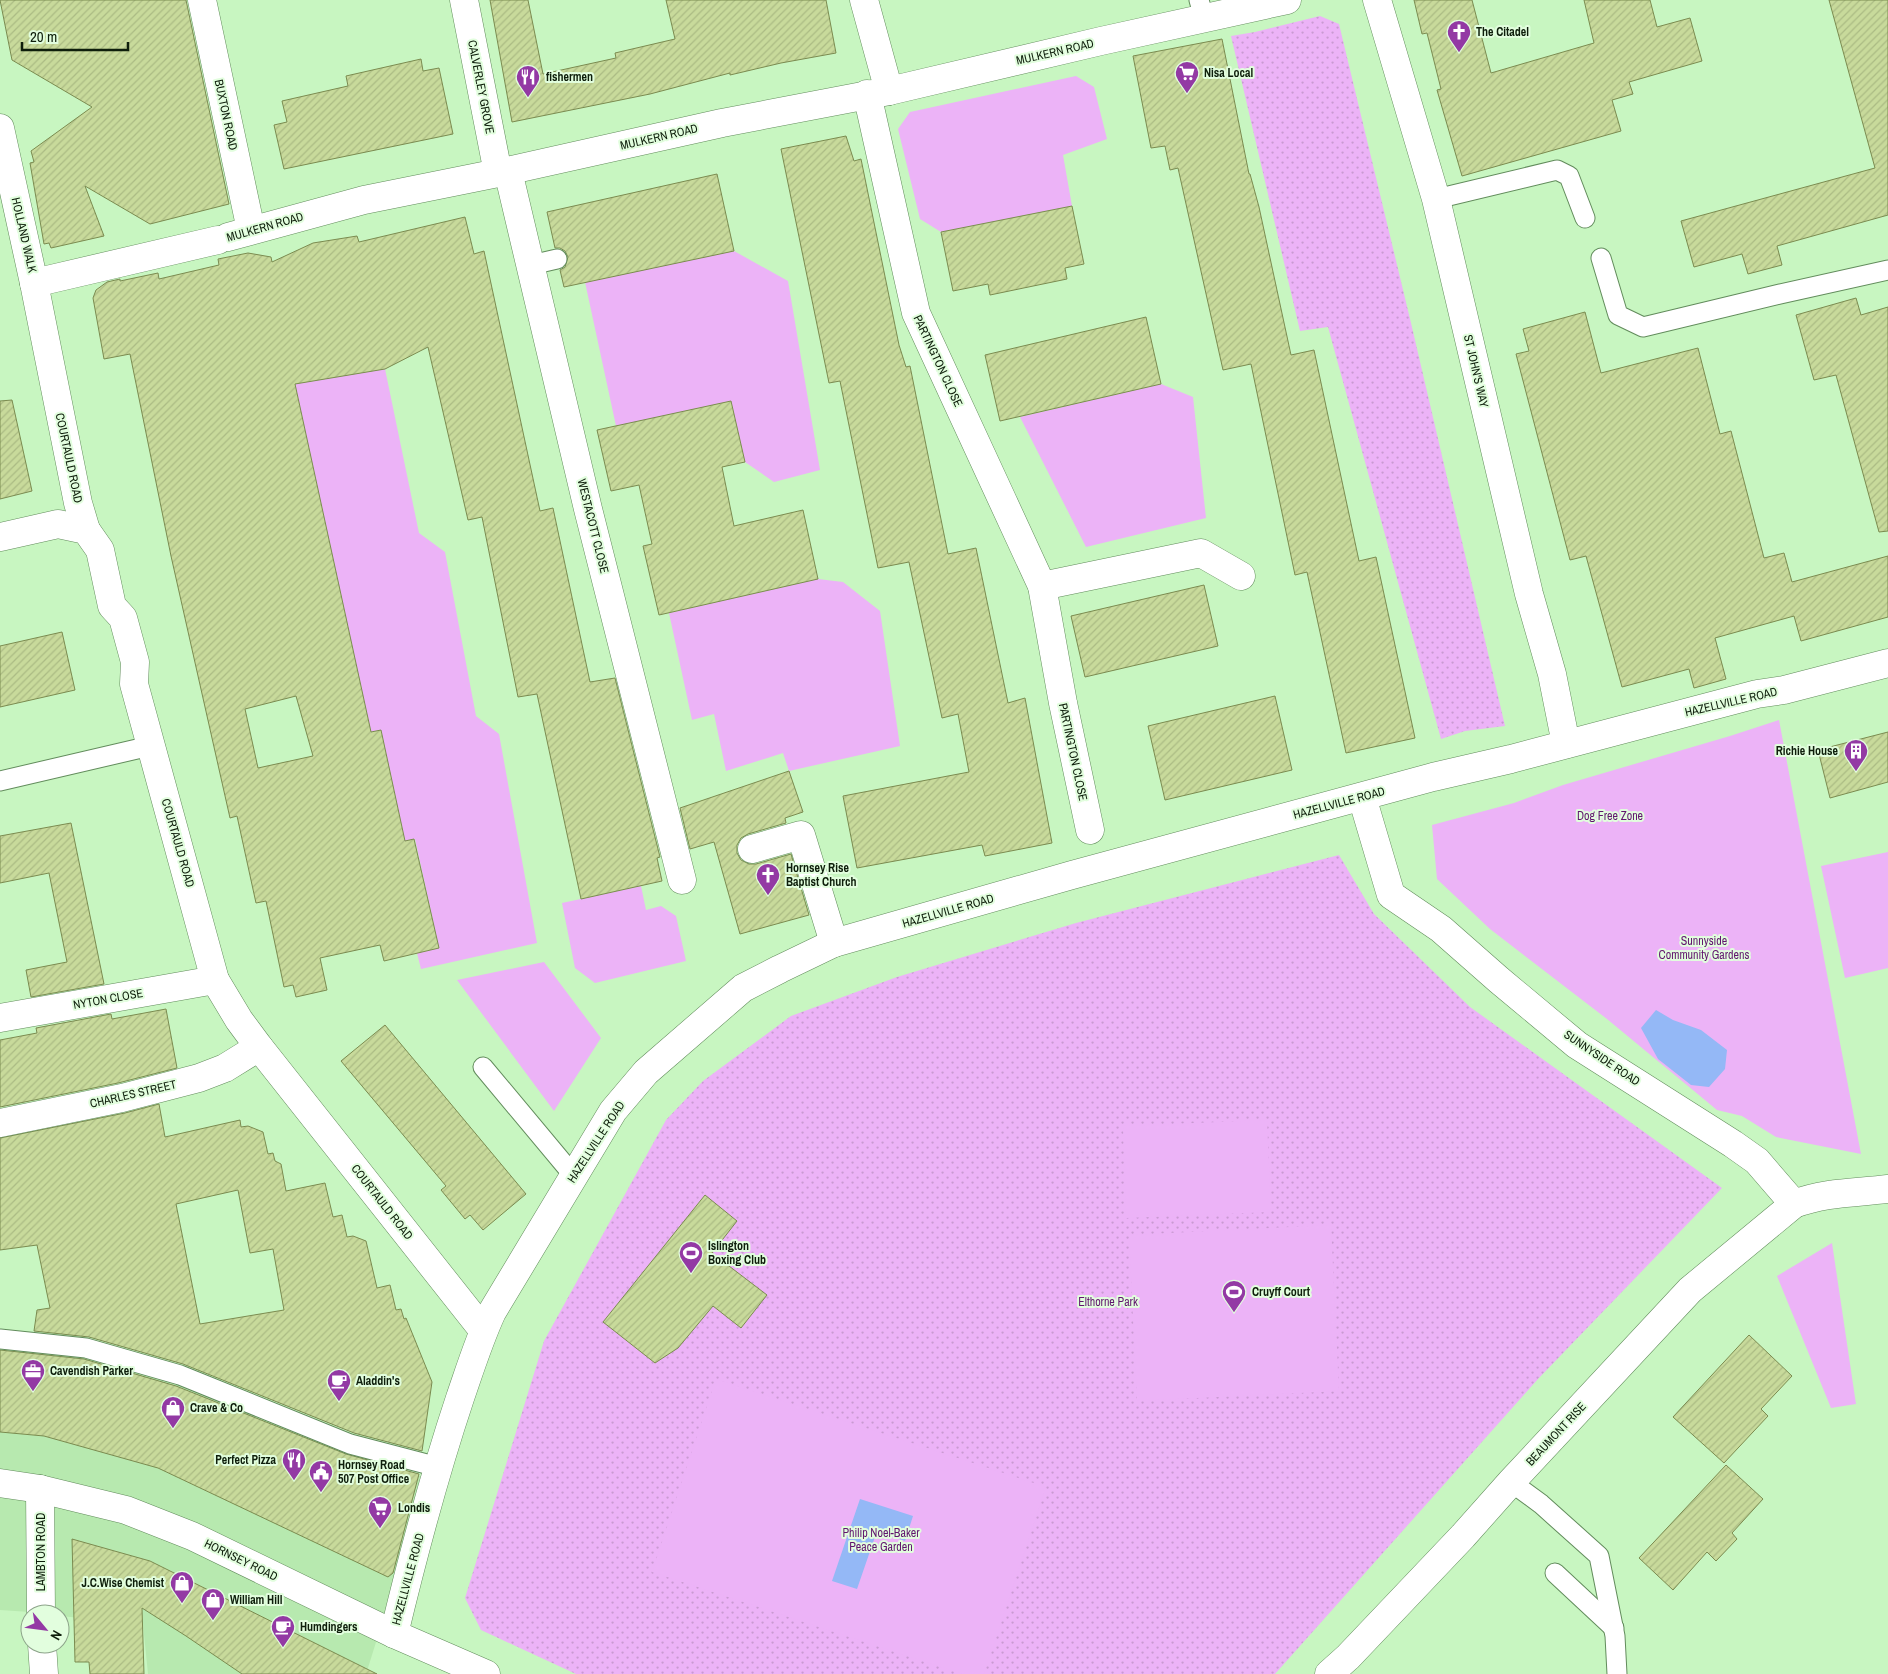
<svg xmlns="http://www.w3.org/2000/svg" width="1888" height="1674" viewBox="0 0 1888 1674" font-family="'Archivo Narrow',sans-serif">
<defs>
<pattern id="grass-dots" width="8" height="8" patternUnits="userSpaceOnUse" patternTransform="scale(1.25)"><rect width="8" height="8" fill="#ecb3f7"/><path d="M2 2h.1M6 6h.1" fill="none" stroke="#c99ad2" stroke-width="1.8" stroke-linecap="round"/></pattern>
<pattern id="building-hatch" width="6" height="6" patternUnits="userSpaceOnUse" patternTransform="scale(1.25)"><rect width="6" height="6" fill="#c8da9b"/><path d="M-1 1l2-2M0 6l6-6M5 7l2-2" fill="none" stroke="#abbb84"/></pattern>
</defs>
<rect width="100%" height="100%" fill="#c8f6c1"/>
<polygon fill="#b7e9af" points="0,1343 86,1351 185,1379 427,1479 367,1671 373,1674 148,1674 143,1624 60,1616 60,1614 0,1610"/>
<g fill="url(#grass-dots)">
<polygon points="1320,16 1339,24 1411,323 1505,726 1465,731 1441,739 1328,327 1300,331 1231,36 1255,32"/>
<polygon points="1339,855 1374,914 1470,1007 1722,1188 1538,1379 1275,1674 576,1674 481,1630 465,1598 544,1341 666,1120 703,1081 791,1016 897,977 1076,923"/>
</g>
<g fill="#ecb3f7">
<polygon points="1076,76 1094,87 1107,139 1063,155 1072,206 941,232 920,219 898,129 910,112"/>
<polygon points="734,251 788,281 820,470 774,482 745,462 731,401 616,426 585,282"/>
<polygon points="385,369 419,533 445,552 476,716 499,734 537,943 421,969 417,953 439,948 415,839 405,841 381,730 371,732 295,384"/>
<polygon points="1161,384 1193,397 1206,518 1086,547 1020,417"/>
<polygon points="818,579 843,582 880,611 900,746 789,771 783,753 726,771 714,714 692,720 669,613"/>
<polygon points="1779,720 1861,1154 1776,1137 1742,1116 1717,1110 1607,1019 1490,929 1437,879 1432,825 1514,803 1563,785 1730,736"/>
<polygon points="1888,852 1888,968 1845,978 1821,866"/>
<polygon points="641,886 646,910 661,906 676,916 686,961 595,983 575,968 562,903"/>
<polygon points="544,962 601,1038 554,1111 457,980"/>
<polygon points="1267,1120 1271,1212 1126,1218 1123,1126"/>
<polygon points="1331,1225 1339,1391 1137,1401 1129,1235"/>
<polygon points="1832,1243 1856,1404 1831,1408 1777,1276"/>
<polygon points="716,1379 1046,1487 984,1674 962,1674 652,1572"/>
</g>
<g fill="#94b8f6">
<polygon points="1656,1010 1673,1020 1701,1030 1727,1050 1725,1069 1709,1087 1691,1085 1658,1059 1641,1028"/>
<polygon points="860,1499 913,1516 905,1541 877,1531 857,1589 832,1581"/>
</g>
<g fill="url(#building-hatch)" stroke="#7b8b50" fill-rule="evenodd">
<polygon points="0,0 186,0 229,204 150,224 85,186 104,236 51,248 49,243 44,244 30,163 34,162 31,151 92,107 12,60"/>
<polygon points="490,0 528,0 543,74 616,58 615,53 675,39 666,0 826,0 836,53 781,63 730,75 730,73 650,94 512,122"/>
<polygon points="1414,0 1472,0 1491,73 1594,43 1584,0 1650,0 1657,27 1690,18 1702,61 1629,82 1633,94 1612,100 1621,131 1462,176 1437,90 1441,89 1427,33 1422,34"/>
<polygon points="1829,0 1888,0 1888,215 1777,246 1782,265 1748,274 1742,254 1694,267 1681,221 1875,168"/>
<polygon points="1222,39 1249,174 1250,174 1259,207 1291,355 1314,350 1359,561 1376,557 1415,738 1346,753 1307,572 1295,575 1251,364 1223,370 1178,168 1170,170 1165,146 1151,148 1133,56"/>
<polygon points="421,59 423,71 439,68 453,134 284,169 274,125 287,122 282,101 348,86 346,76"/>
<polygon points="846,136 854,161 861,159 899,345 906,367 910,366 948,554 976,548 1008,703 1025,698 1052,843 985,856 982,845 857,868 843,796 969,772 958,714 942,718 909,562 878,568 840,381 829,383 781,149"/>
<polygon points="717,174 734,251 564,287 560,270 565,267 568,257 565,251 560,248 555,248 547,212"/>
<polygon points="1072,206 1084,264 1065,268 1067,279 990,295 988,284 953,291 941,232"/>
<path d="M 465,217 L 474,254 L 484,251 L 540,511 L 553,508 L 590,682 L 615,678 L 660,857 L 657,858 L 662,881 L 581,899 L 537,694 L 518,697 L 482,517 L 468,520 L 428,347 L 385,369 L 295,384 L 371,732 L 381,730 L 405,841 L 414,839 L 439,948 L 384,961 L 380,945 L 320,958 L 327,990 L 296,997 L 293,985 L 284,987 L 266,901 L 256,903 L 237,816 L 230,818 L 171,556 L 130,354 L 104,359 L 93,298 L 96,290 L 107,282 L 120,279 L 120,281 L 158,273 L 159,279 L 219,265 L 218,259 L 248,253 L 271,257 L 272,262 L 313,243 L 357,236 L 359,242 ZM 296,696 L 313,756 L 258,768 L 245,709 Z"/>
<polygon points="1856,298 1861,315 1888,307 1888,531 1879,532 1836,375 1814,380 1796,315"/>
<polygon points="1585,312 1601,373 1698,348 1720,434 1731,431 1764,558 1784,553 1792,582 1888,556 1888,617 1801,641 1794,616 1715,638 1726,679 1694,688 1689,669 1622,687 1586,556 1570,560 1516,354 1529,351 1523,329"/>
<polygon points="1146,317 1161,384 1000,421 985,355"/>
<polygon points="12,400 32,491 0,499 0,401"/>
<polygon points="731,401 745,462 722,467 734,526 803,510 818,579 659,615 643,546 652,544 639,485 611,491 597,430"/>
<polygon points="1204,585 1218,646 1085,677 1071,616"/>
<polygon points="62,632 75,690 0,707 0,646"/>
<polygon points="1275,696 1292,770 1165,800 1148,726"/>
<polygon points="1888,732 1888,782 1830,798 1818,750"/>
<polygon points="789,771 803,812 785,818 786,823 748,834 741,838 737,845 737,853 741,860 749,864 756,864 791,854 809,915 740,934 714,842 690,849 680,808"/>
<polygon points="71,823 104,984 31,997 26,970 67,962 49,873 0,883 0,836"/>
<polygon points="166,1009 177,1068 118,1083 0,1107 0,1040 37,1033 36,1028 111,1014 112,1019"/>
<polygon points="385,1025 526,1194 483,1230 470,1215 465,1219 441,1190 446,1186 341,1061"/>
<path d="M 159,1104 L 165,1137 L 240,1120 L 241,1127 L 248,1126 L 263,1132 L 268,1154 L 273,1153 L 275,1161 L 281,1164 L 286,1191 L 325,1183 L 333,1217 L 342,1215 L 347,1237 L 353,1236 L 366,1241 L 377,1288 L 390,1285 L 396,1310 L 401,1309 L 404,1319 L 406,1318 L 432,1382 L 422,1451 L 354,1433 L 183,1364 L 89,1337 L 34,1331 L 37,1310 L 50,1308 L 37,1245 L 0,1250 L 0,1138 L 125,1113 ZM 238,1190 L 250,1253 L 273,1249 L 284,1310 L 200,1324 L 176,1204 Z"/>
<polygon points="705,1195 737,1221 712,1253 767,1295 741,1328 713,1306 678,1348 655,1363 603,1322"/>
<polygon points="1749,1335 1792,1376 1761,1409 1768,1416 1724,1463 1673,1417"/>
<polygon points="0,1350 84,1359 176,1386 346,1454 419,1474 393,1573 388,1577 158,1468 44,1436 0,1432"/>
<polygon points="1726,1465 1763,1499 1732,1533 1737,1539 1716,1561 1707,1552 1673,1590 1639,1558"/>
<polygon points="72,1539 150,1561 377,1674 242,1674 186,1636 142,1608 144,1674 90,1674 89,1662 75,1662"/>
</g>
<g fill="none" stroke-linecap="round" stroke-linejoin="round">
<g stroke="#628c5c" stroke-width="21">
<g id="service">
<polyline points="1199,0 1204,18"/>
<polyline points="1436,199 1557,170 1569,176 1585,218"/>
<polyline points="1601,258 1618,315 1643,327 1780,294 1888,270"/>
<polyline points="531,265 557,259"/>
<polyline points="0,781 150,746"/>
<polyline points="483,1067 574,1176"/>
<polyline points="0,1339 86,1348 180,1375 350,1444 438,1467"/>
<polyline points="1511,1482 1541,1504 1599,1556 1615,1636 1617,1674"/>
<polyline points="1555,1573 1614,1628"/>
</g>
</g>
<g stroke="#628c5c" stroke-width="29">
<g id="pedestrian">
<polyline points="0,128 34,283 78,503 86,530"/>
<polyline points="34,283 218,240"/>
</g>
</g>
<g stroke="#628c5c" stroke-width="29">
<g id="minor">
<polyline points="202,0 251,230"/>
<polyline points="464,0 498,173"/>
<polyline points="864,0 889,91"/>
<polyline points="867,94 916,313 1042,586 1063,703 1090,830"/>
<polyline points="508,171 588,509 682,880"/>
<polyline points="228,237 364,200 498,173 722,123 889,91 1101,41 1287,0"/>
<polyline points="0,537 58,524 86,530 100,550 112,606 123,618 135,662 134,684 215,980 239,1020 259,1047 483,1330"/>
<polyline points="1042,586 1201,553 1241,576"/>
<polyline points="1362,797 1391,895 1441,929 1499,980 1577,1045 1733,1144 1757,1161 1794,1204"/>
<polyline points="752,849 801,835 834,943"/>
<polyline points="0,1018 215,980"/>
<polyline points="0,1123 122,1098 199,1078 225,1068 259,1047"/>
<polyline points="40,1489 41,1614"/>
<polyline points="42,1644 44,1674"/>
<path d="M 1329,1674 L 1348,1657 L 1463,1536 L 1511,1482 L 1690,1290 L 1794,1204 C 1826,1192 1855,1193 1888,1189"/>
</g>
</g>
<g stroke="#628c5c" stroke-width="29">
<g id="tertiary">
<polyline points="1377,0 1436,199 1529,594 1552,674 1566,744"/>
<path d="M 394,1634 C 413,1555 434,1476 460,1398 C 470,1369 479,1340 492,1312 L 613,1111 L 646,1072 L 743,988 L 780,969 L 834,943 L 1072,875 L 1433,777 L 1511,759 L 1757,694 L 1784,690 L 1888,663"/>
</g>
</g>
<g stroke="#628c5c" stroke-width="29">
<polyline id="primary" points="0,1483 40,1489 126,1510 192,1536 394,1634 486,1674"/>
</g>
<use href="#service" stroke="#fff" stroke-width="19"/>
<use href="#pedestrian" stroke="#fff" stroke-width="28"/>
<use href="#minor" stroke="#fff" stroke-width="28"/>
<use href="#tertiary" stroke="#fff" stroke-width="28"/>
<use href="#primary" stroke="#fff" stroke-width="28"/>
</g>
<defs>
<g id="church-pin" transform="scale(1.25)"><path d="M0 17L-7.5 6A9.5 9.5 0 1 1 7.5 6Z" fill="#9339a4" stroke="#e2fede"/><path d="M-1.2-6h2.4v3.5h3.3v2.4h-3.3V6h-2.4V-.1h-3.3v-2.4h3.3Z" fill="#fff"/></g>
<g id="supermarket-pin" transform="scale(1.25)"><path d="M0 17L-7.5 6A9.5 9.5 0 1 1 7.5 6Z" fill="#9339a4" stroke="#e2fede"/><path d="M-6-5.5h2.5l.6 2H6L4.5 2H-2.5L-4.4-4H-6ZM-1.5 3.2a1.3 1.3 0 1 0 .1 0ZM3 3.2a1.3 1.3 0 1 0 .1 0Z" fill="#fff"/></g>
<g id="restaurant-pin" transform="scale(1.25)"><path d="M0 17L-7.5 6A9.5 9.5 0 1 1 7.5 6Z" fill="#9339a4" stroke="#e2fede"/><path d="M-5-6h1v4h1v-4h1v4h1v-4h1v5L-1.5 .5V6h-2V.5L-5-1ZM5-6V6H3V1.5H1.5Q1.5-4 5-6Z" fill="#fff"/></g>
<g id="building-pin" transform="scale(1.25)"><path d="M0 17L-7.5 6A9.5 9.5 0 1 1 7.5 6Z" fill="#9339a4" stroke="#e2fede"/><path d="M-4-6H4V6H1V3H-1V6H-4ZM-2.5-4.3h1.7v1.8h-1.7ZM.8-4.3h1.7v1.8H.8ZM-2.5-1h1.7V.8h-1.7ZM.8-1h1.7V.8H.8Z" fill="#fff"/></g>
<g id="stadium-pin" transform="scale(1.25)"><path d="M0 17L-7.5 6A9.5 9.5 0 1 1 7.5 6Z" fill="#9339a4" stroke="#e2fede"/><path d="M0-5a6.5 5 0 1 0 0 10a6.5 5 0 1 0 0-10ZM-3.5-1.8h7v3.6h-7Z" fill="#fff"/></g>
<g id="office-pin" transform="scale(1.25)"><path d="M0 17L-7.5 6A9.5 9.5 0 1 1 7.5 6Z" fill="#9339a4" stroke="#e2fede"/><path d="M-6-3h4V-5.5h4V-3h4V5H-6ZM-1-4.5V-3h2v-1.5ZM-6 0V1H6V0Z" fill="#fff"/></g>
<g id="cafe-pin" transform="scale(1.25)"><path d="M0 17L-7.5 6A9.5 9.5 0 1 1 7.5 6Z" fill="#9339a4" stroke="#e2fede"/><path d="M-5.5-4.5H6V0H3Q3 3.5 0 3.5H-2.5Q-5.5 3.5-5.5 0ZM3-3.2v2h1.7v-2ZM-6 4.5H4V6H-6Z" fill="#fff"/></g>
<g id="shop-pin" transform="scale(1.25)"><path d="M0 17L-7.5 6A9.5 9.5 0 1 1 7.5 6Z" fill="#9339a4" stroke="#e2fede"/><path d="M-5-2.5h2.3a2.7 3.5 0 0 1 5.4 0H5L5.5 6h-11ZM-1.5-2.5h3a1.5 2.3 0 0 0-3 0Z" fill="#fff"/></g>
<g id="civic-pin" transform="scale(1.25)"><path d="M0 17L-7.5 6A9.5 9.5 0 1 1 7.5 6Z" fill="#9339a4" stroke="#e2fede"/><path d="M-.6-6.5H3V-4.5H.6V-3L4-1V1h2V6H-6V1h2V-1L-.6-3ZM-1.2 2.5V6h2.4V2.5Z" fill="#fff"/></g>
</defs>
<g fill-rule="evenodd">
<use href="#church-pin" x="1459" y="32"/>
<use href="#supermarket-pin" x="1187" y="73"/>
<use href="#restaurant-pin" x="528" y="77"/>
<use href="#building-pin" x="1856" y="751"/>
<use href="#church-pin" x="768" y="875"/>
<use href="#stadium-pin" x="691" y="1253"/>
<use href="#stadium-pin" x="1234" y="1292"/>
<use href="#office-pin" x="33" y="1371"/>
<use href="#cafe-pin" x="339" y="1381"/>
<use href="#shop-pin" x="173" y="1408"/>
<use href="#restaurant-pin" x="294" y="1460"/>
<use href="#civic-pin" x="321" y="1472"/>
<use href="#supermarket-pin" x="380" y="1508"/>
<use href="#shop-pin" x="182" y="1583"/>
<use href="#shop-pin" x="213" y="1600"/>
<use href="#cafe-pin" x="283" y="1627"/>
</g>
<g text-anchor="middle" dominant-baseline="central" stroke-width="4" stroke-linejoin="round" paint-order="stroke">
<g font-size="12" font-weight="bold" fill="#0e1e0b" stroke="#e2fede" text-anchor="start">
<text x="1476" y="32">The Citadel</text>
<text x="1204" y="73">Nisa Local</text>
<text x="546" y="77">fishermen</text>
<text x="1838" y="751" text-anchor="end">Richie House</text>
<text x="786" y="868">Hornsey Rise<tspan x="786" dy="14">Baptist Church</tspan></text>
<text x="708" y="1246">Islington<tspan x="708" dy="14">Boxing Club</tspan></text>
<text x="1252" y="1292">Cruyff Court</text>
<text x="50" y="1371">Cavendish Parker</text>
<text x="356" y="1381">Aladdin's</text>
<text x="190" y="1408">Crave &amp; Co</text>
<text x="276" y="1460" text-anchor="end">Perfect Pizza</text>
<text x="338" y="1465">Hornsey Road<tspan x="338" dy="14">507 Post Office</tspan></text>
<text x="398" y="1508">Londis</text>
<text x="164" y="1583" text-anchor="end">J.C.Wise Chemist</text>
<text x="230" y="1600">William Hill</text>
<text x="300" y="1627">Humdingers</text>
</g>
<g font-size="12" fill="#0e1e0b" stroke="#e2fede">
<text transform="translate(1055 52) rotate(-13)">MULKERN ROAD</text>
<text transform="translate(481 87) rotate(79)">CALVERLEY GROVE</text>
<text transform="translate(226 115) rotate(78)">BUXTON ROAD</text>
<text transform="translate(659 137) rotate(-13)">MULKERN ROAD</text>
<text transform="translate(265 227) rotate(-16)">MULKERN ROAD</text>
<text transform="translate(24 235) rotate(77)">HOLLAND WALK</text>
<text transform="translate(938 361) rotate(65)">PARTINGTON CLOSE</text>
<text transform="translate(1476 371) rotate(77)">ST JOHN'S WAY</text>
<text transform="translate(69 458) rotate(78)">COURTAULD ROAD</text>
<text transform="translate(593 526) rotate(76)">WESTACOTT CLOSE</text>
<text transform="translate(1731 702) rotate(-13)">HAZELLVILLE ROAD</text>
<text transform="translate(1073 752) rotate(78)">PARTINGTON CLOSE</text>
<text transform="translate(1339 803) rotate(-15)">HAZELLVILLE ROAD</text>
<text transform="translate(178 843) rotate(74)">COURTAULD ROAD</text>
<text transform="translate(948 911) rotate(-16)">HAZELLVILLE ROAD</text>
<text transform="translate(108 999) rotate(-10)">NYTON CLOSE</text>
<text transform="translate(1602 1058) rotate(34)">SUNNYSIDE ROAD</text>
<text transform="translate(133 1094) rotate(-13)">CHARLES STREET</text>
<text transform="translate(596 1142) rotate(-57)">HAZELLVILLE ROAD</text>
<text transform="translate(382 1202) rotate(52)">COURTAULD ROAD</text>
<text transform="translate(1556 1434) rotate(-47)">BEAUMONT RISE</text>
<text transform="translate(41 1552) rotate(-90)">LAMBTON ROAD</text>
<text transform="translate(241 1560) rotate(26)">HORNSEY ROAD</text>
<text transform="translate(408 1579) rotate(-75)">HAZELLVILLE ROAD</text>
</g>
<g font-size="12" fill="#61156e" stroke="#e2fede">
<text x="1610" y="816">Dog Free Zone</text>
<text x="1704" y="941">Sunnyside<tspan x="1704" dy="14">Community Gardens</tspan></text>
<text x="1108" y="1302">Elthorne Park</text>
<text x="881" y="1533">Philip Noel-Baker<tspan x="881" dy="14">Peace Garden</tspan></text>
</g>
</g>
<g transform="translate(45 1629) rotate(119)"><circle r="24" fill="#e2fede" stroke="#8da48a"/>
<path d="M0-4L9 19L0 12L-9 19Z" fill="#9339a4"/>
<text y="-8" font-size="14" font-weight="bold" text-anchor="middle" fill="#0e1e0b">N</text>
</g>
<path d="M22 42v8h106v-8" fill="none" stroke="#0e1e0b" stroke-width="2.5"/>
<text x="30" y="42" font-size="15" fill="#0e1e0b" stroke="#e2fede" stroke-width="4" paint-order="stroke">20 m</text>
</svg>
